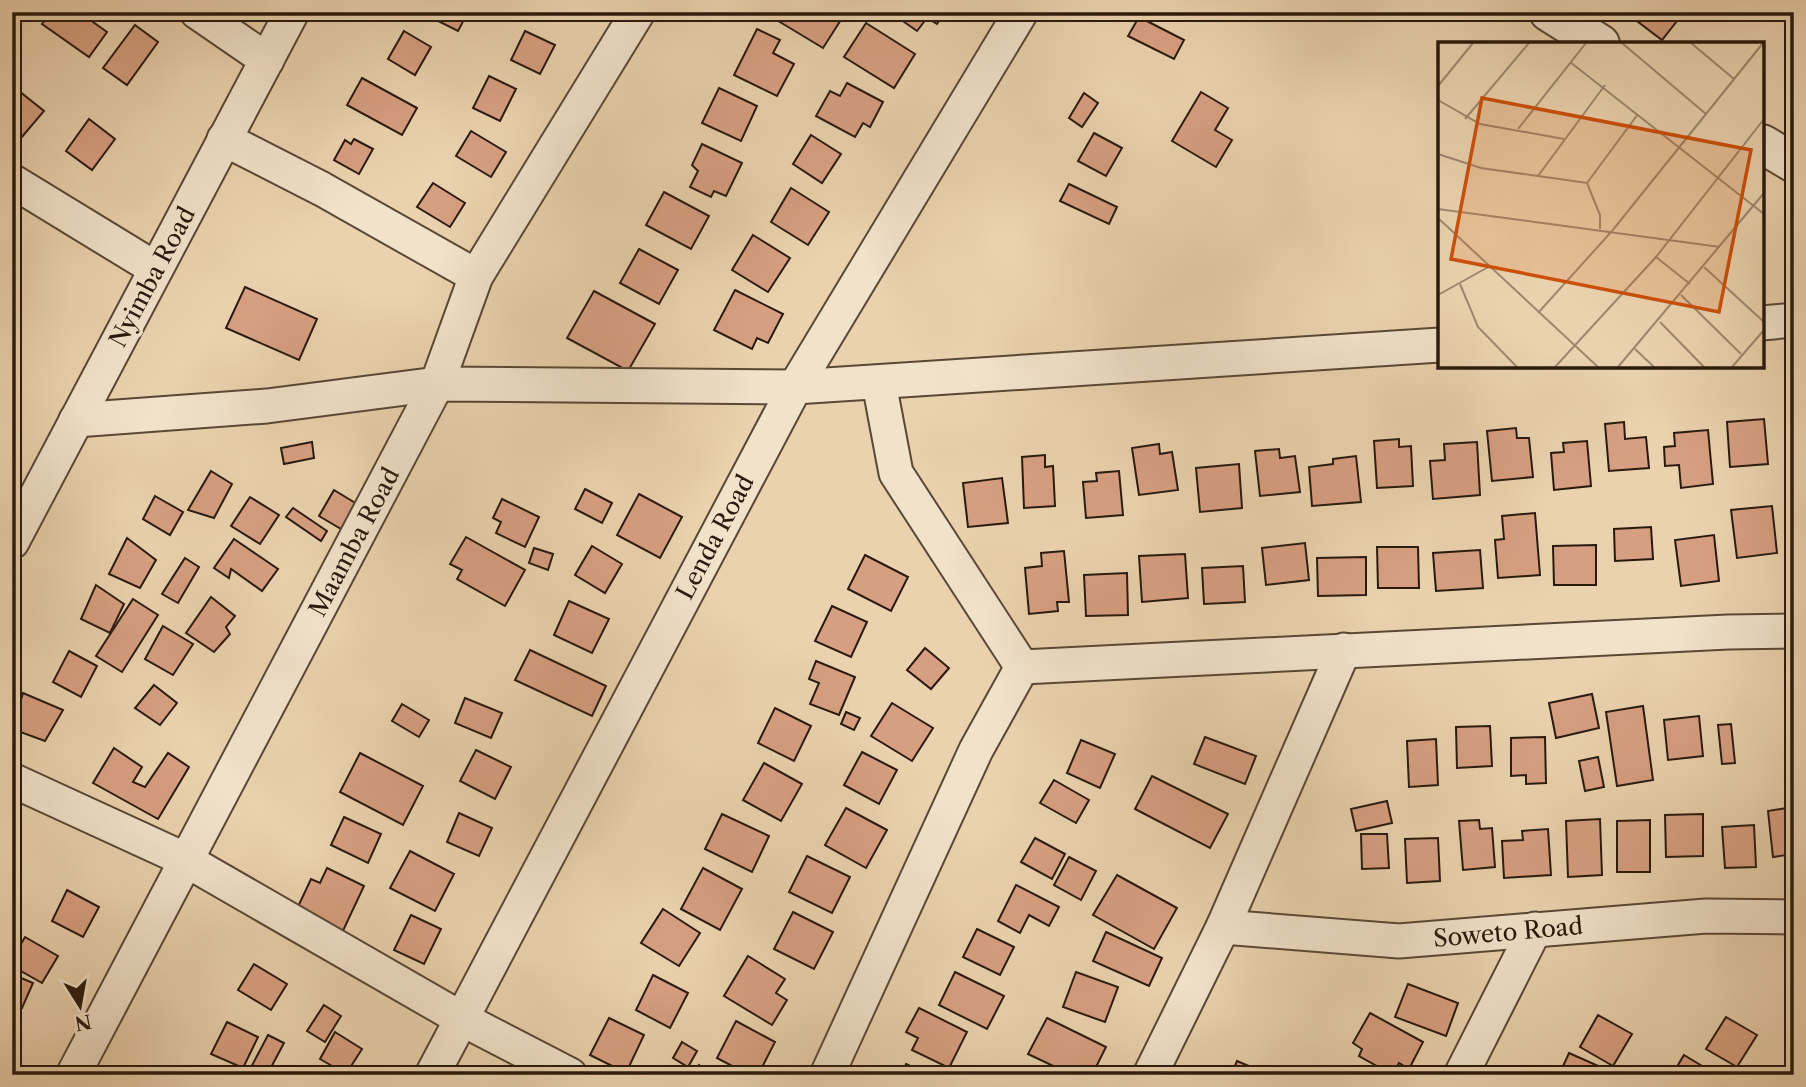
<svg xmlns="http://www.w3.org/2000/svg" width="1806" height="1087" viewBox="0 0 1806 1087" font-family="'Libre Caslon Text',serif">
<rect width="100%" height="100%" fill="#ead2ae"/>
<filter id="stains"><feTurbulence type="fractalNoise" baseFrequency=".00286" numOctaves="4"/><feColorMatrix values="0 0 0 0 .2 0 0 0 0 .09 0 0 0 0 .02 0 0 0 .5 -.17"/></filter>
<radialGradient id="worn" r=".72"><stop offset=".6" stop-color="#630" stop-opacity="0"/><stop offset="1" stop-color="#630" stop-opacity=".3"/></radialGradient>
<g fill="#d79f81" stroke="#291a0d" stroke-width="2">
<polygon points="15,12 29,12 25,19"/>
<polygon points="51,12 79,12 107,32 89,57 42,24"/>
<polygon points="427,12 468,12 458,31 426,15"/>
<polygon points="839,12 844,15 823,48 765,13"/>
<polygon points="890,12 945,12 937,24 927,18 917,31"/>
<polygon points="1625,12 1684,12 1662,40"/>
<polygon points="1139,17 1184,40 1174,59 1128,36"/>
<polygon points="866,23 915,54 894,88 844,57"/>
<polygon points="135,25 158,42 127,85 103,68"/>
<polygon points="757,29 780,40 773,53 794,64 777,96 734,75"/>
<polygon points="404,31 431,47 415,75 388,59"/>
<polygon points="525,31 555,45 540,74 511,60"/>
<polygon points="489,76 516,89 500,121 473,108"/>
<polygon points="362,78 417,108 402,135 347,105"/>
<polygon points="847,83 883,102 870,127 863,123 855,137 816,116 830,91 840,96"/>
<polygon points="14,87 44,111 21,138 12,131"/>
<polygon points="719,88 757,106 741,141 702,123"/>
<polygon points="1201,92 1228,108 1215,130 1232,140 1216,167 1172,141"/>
<polygon points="1084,93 1098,103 1082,127 1069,118"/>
<polygon points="89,119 115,139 92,170 66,151"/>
<polygon points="471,131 506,152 491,177 456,156"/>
<polygon points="1094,133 1122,148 1106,176 1078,161"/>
<polygon points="811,135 841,154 822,183 793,164"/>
<polygon points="354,139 373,149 359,174 334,160 345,140 351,144"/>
<polygon points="702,144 742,163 726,196 714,191 711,197 690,187 698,171 692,165"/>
<polygon points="433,183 465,203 450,227 417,207"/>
<polygon points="1069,184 1117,207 1109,224 1060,201"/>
<polygon points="791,188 829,212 808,245 771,222"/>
<polygon points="664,192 709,216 691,249 646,225"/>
<polygon points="753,235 790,258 768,292 732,270"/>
<polygon points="639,249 678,270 659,304 620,283"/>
<polygon points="245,287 317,319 299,360 226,328"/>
<polygon points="735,290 783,314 768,343 757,338 752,349 714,330"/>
<polygon points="594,291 655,324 628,371 567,338"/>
<polygon points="1764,419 1768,464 1730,467 1727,422"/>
<polygon points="1624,422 1625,439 1646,437 1649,468 1609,471 1605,424"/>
<polygon points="1790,427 1794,427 1794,474 1792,474"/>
<polygon points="1516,428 1517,438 1529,438 1533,477 1492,481 1487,431"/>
<polygon points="1708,430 1713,484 1681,488 1679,465 1665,466 1664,447 1675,446 1674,433"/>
<polygon points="1399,439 1399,447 1411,446 1413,486 1377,488 1374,441"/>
<polygon points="1587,441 1591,486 1554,490 1551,453 1564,452 1563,443"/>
<polygon points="312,442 314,458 284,464 281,448"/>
<polygon points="1477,442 1480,495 1433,499 1430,461 1445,460 1444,444"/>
<polygon points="1159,444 1160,454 1172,452 1178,490 1139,495 1132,448"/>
<polygon points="1279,449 1280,458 1295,456 1300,492 1260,496 1255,451"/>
<polygon points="1045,455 1045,467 1053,466 1055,506 1024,508 1022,457"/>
<polygon points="1356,456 1361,502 1312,506 1309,467 1333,464 1333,459"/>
<polygon points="1239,464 1242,508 1200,512 1196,468"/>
<polygon points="211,471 232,484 214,518 188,510"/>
<polygon points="1119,471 1123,515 1086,518 1083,482 1097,481 1096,473"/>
<polygon points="1002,478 1008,523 968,527 963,483"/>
<polygon points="585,489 612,503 602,523 575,509"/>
<polygon points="334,490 357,504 341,529 319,516"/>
<polygon points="639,494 682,517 660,558 617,535"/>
<polygon points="155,496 183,512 170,535 143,519"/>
<polygon points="250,497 279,515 260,544 231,526"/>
<polygon points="502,499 539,517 525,547 496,533 501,522 493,518"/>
<polygon points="1772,506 1777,553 1737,558 1731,510"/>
<polygon points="293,508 327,531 321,541 286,517"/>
<polygon points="1535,513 1540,575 1498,578 1495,540 1504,539 1502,516"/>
<polygon points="1651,527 1653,559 1615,561 1614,529"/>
<polygon points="1794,534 1794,576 1793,576 1787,535"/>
<polygon points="1714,535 1719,581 1681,586 1675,540"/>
<polygon points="466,537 525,570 505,606 457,579 462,570 450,564"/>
<polygon points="127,538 156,560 140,588 109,574"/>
<polygon points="234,539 278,569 262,591 231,569 229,578 214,568"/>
<polygon points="1305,543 1309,580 1266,585 1262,548"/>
<polygon points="1596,545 1596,585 1554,585 1553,546"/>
<polygon points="592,546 622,564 605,593 575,575"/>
<polygon points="1377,547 1418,547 1419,588 1378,588"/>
<polygon points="534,548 553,554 548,570 529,563"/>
<polygon points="1480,550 1483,588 1436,591 1433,553"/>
<polygon points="1064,551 1069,602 1057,602 1058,611 1029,614 1025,568 1042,566 1041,553"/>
<polygon points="1185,554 1188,598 1142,602 1139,556"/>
<polygon points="865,555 908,577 891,611 848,589"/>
<polygon points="1366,557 1366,595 1318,596 1317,558"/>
<polygon points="185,558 199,567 178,603 162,594"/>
<polygon points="1243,566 1245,602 1204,604 1202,568"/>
<polygon points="1127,573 1128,615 1086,616 1084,575"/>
<polygon points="96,585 124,604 110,633 81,619"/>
<polygon points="211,597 235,616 226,627 230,634 214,652 186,633"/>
<polygon points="133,599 158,615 122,672 96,656"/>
<polygon points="569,601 609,619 592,653 554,635"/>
<polygon points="832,606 867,622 851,657 815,641"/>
<polygon points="163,626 193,644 173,675 145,659"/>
<polygon points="925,648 949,668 931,689 907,670"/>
<polygon points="530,650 606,686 592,716 515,680"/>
<polygon points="69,651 97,666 81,697 53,682"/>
<polygon points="816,661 855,677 839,715 810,704 819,683 809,679"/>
<polygon points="154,685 177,703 160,725 135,708"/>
<polygon points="23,693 63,710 45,741 12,729"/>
<polygon points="1592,694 1599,728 1556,738 1549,703"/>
<polygon points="465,698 502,713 491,738 455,723"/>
<polygon points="892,703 933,728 912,761 871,736"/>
<polygon points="402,704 429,720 419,737 392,721"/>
<polygon points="1643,706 1653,780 1617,786 1606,712"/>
<polygon points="775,708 811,726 794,761 758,743"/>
<polygon points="846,712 860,718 854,730 841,724"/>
<polygon points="1699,716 1703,756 1668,760 1664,720"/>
<polygon points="1731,724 1735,763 1722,764 1718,725"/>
<polygon points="1490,726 1492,766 1457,768 1456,727"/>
<polygon points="1205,737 1256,756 1245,784 1194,764"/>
<polygon points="1545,737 1546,783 1526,784 1526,775 1511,776 1511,738"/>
<polygon points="1436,739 1438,785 1409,787 1407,741"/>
<polygon points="1081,740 1115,754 1100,788 1067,773"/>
<polygon points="114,748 142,767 133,782 145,787 168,753 189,767 158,819 93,783"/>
<polygon points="476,750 511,767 495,799 460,781"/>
<polygon points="862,752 897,770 879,804 844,785"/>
<polygon points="360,753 423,786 403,825 340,792"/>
<polygon points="1598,757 1604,787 1585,791 1579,761"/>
<polygon points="764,763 802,784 781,821 743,800"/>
<polygon points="1152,776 1228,814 1210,848 1135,809"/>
<polygon points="1054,780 1089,800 1076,823 1040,803"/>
<polygon points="1387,801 1392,823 1356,831 1351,809"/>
<polygon points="846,808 887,830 866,868 825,845"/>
<polygon points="1787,808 1788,817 1794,816 1794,854 1773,857 1768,811"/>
<polygon points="459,813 492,828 479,856 447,842"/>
<polygon points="722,814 769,836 752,872 705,849"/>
<polygon points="1703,814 1703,856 1666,857 1665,815"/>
<polygon points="344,817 381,834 368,863 331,845"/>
<polygon points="1600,819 1602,875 1568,877 1566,821"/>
<polygon points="1479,820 1480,829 1492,828 1495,867 1463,870 1459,821"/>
<polygon points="1650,820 1650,872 1617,872 1617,821"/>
<polygon points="1754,825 1756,867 1725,868 1722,827"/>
<polygon points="1548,829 1551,875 1504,878 1502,841 1523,840 1522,831"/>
<polygon points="1361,834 1387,834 1389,868 1362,869"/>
<polygon points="1035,838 1065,854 1052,879 1021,862"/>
<polygon points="1438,838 1440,881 1407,883 1405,839"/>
<polygon points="410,851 454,874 435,911 390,888"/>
<polygon points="807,856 850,877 832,913 789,892"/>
<polygon points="1069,857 1096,871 1081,900 1054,885"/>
<polygon points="327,868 364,886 341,935 295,913 311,879 320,883"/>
<polygon points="703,868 742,889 720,930 681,909"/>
<polygon points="1117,875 1177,908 1154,949 1093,915"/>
<polygon points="1016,885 1059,907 1049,926 1029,915 1020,933 998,921"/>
<polygon points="67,890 99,907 83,937 52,921"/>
<polygon points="663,909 700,933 679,966 641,943"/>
<polygon points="793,912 833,932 814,969 774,949"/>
<polygon points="411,915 441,929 424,964 394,950"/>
<polygon points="977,929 1014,947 1000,975 963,957"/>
<polygon points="1106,932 1162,958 1149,986 1093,961"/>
<polygon points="25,937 58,956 42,983 12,966 12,959"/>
<polygon points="748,956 785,979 776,993 787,1000 772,1025 724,996"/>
<polygon points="254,964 287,984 271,1010 238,990"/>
<polygon points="955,972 1004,996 987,1029 939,1005"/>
<polygon points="1076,972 1118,987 1105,1022 1063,1007"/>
<polygon points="12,974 33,983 22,1008 12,1004"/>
<polygon points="653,975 688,993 670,1028 636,1010"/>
<polygon points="1408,984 1458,1003 1446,1036 1395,1017"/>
<polygon points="324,1005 341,1016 325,1042 307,1031"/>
<polygon points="919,1008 967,1032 949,1068 912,1050 918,1038 906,1032"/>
<polygon points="1370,1013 1423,1042 1409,1069 1399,1063 1393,1075 1359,1056 1362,1049 1353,1043"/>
<polygon points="1598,1015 1632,1034 1613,1066 1580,1047"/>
<polygon points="1726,1017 1757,1035 1737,1067 1706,1049"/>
<polygon points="609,1018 644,1035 626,1073 590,1055"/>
<polygon points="1047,1018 1106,1047 1092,1075 1072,1075 1028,1054"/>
<polygon points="736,1021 775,1042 758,1075 749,1075 717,1058"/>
<polygon points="227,1022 258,1037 243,1068 211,1054"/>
<polygon points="335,1032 362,1049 346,1074 320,1059"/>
<polygon points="268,1035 284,1043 267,1075 252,1075 248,1073"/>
<polygon points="682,1042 697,1051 688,1067 673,1058"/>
<polygon points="1569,1053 1605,1069 1602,1075 1559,1075"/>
<polygon points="1684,1055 1717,1075 1672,1075"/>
<polygon points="1237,1061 1270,1075 1231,1075"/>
<polygon points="906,1064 930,1075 902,1075"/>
<polygon points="699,1065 715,1075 693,1075"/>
<polygon points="198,1068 204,1075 191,1075"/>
</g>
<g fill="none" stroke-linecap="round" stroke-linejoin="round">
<g stroke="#594835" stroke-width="37">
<g id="minor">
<polyline points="197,12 267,60"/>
<polyline points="224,139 322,189 476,276"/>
<polyline points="12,181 156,269"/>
<polyline points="1762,323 1794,320"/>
<polyline points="879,383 896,473 1022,667"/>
<polyline points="76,420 267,406 437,384 795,387 1440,345"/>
<polyline points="12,542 292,12"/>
<polyline points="12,780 184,859 462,1019 570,1075"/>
<polyline points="1223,927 1399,941 1706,916 1794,917"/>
<polyline points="73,1075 437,384 476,276 638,12"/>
<polyline points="432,1075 795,387 1021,12"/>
<polyline points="827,1075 976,750 1022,667 1728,632 1794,631"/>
<polyline points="1150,1075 1223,927 1344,650"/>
<polyline points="1461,1075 1535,929"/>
</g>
</g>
<g stroke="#594835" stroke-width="42">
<g id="tertiary">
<polyline points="1549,12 1600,44"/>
<polyline points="1762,144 1794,163"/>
</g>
</g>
<use href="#minor" stroke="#f1e2ca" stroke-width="33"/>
<use href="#tertiary" stroke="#f1e2ca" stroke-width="38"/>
</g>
<g text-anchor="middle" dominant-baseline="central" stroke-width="7" stroke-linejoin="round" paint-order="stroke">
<g font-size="24" fill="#291a0d" stroke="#f1e2ca">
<text transform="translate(152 277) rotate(-62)">Nyimba Road</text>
<text transform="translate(715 537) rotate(-62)">Lenda Road</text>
<text transform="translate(354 542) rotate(-62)">Maamba Road</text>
<text transform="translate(1508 932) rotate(-5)">Soweto Road</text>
</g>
</g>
<g transform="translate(1438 42)">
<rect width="326" height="326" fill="#ead2ae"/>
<path fill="none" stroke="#9d886e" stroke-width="2" d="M 184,1 L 268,72M 253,1 L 296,37M 132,20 L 326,172M 0,44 L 35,1M 0,58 L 42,82 L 126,97M 27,77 L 91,1M 80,87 L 148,1M 0,112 L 43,126 L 149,141 L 200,72M 100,134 L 167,43M 149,141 L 162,173 L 162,187M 0,167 L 282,205M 0,176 L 160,325M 218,215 L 252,242M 266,225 L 326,280M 22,242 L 40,285 L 79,325M 0,253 L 52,224M 243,253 L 303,312M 100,271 L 174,189 L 325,1M 222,280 L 266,325M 197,307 L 216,325M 117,325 L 218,215 L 326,77M 180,325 L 326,151M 294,325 L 326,288"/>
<path fill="#cb500c" fill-opacity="0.15" stroke="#cb500c" stroke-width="3.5" d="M 44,56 L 313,108 L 281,270 L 13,217 Z"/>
<rect width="326" height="326" fill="none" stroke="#291a0d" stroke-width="3.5"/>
</g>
<rect width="1806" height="1087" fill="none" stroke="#ead2ae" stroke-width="42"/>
<rect x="14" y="14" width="1778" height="1059" fill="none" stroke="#291a0d" stroke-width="3.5"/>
<rect x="21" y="21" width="1764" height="1045" fill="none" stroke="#291a0d" stroke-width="2"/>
<g transform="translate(80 1006) rotate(169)" stroke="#f1e2ca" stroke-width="5" paint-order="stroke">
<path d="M0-5L12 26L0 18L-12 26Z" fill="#291a0d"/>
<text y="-10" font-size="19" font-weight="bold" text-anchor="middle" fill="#291a0d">N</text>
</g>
<rect width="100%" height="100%" filter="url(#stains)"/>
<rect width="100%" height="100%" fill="url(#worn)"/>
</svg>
